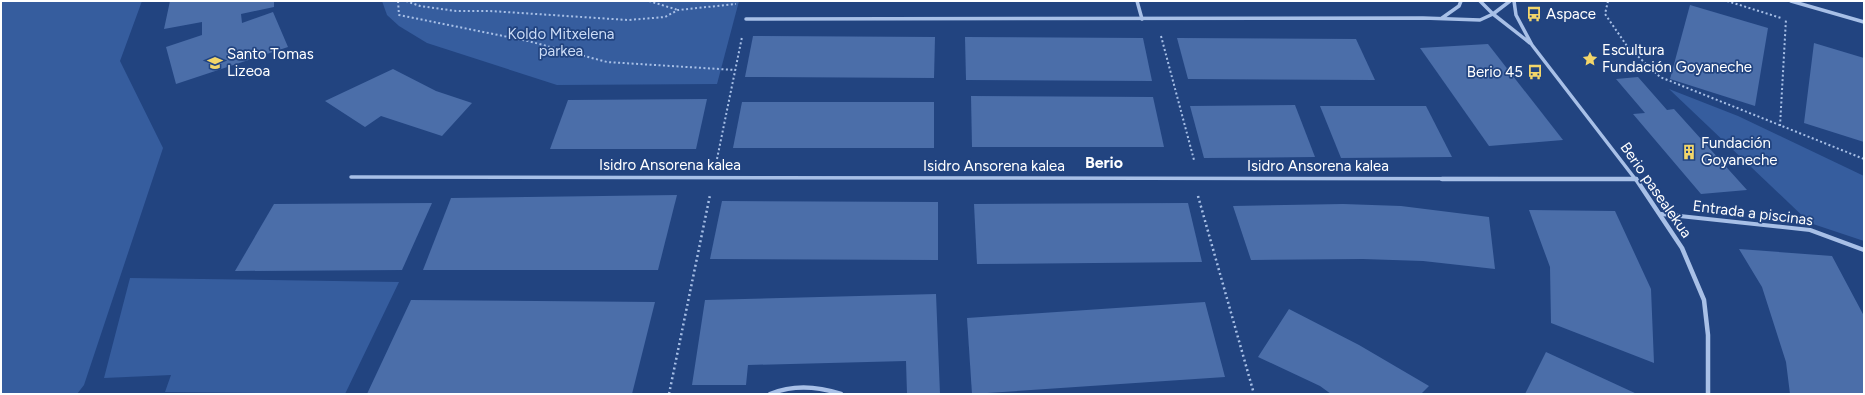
<svg xmlns="http://www.w3.org/2000/svg" width="1865" height="395" viewBox="0 0 1865 395" font-family="Figtree,sans-serif">
<rect width="100%" height="100%" fill="#224480"/>
<g fill="#365d9e">
<polygon points="1,1 142,1 120,61 163,148 84,385 77,394 1,394"/>
<polygon points="382,1 739,1 717,84 557,85 427,43 399,26 387,15"/>
<polygon points="1669,89 1738,116 1864,176 1864,241 1810,223"/>
<polygon points="130,278 399,282 345,394 165,392 171,375 104,378"/>
</g>
<g fill="#4b6ea9">
<polygon points="170,1 274,1 274,7 241,14 242,23 273,12 288,47 176,84 166,47 202,35 202,22 164,29"/>
<polygon points="1690,5 1768,28 1755,106 1670,79"/>
<polygon points="753,36 935,37 934,78 745,77"/>
<polygon points="965,37 1143,38 1152,81 966,80"/>
<polygon points="1177,38 1356,39 1375,80 1188,79"/>
<polygon points="1814,43 1864,58 1864,142 1804,123"/>
<polygon points="1488,44 1563,140 1489,146 1420,48"/>
<polygon points="393,69 436,91 472,103 442,136 381,116 365,127 325,101"/>
<polygon points="1638,77 1667,110 1674,109 1747,190 1701,194 1633,114 1645,113 1616,79"/>
<polygon points="971,96 1153,97 1164,147 972,147"/>
<polygon points="707,99 696,149 550,149 568,100"/>
<polygon points="742,102 934,102 934,148 733,148"/>
<polygon points="1295,105 1315,157 1204,158 1190,106"/>
<polygon points="1320,106 1426,106 1452,157 1341,158"/>
<polygon points="677,195 658,270 423,270 451,198"/>
<polygon points="722,201 938,202 938,260 710,259"/>
<polygon points="432,203 402,270 235,271 274,204"/>
<polygon points="1188,203 1202,262 977,264 974,204"/>
<polygon points="1343,204 1401,206 1489,217 1495,269 1423,261 1363,259 1251,260 1233,206"/>
<polygon points="1529,210 1615,211 1651,289 1654,363 1551,323 1550,267"/>
<polygon points="1739,249 1832,256 1864,316 1864,394 1790,394 1786,362 1762,287"/>
<polygon points="936,294 940,394 907,394 906,361 748,365 746,385 692,385 705,300"/>
<polygon points="411,300 655,302 632,394 367,394"/>
<polygon points="1205,302 1225,377 972,394 967,318"/>
<polygon points="1289,309 1359,345 1429,386 1421,394 1331,394 1320,386 1258,357"/>
<polygon points="1546,352 1637,394 1525,394"/>
</g>
<g fill="none" stroke-linecap="round" stroke-linejoin="round">
<g stroke="#a8c0e7" stroke-width="2" stroke-dasharray="2 2.5" stroke-linecap="butt">
<polyline points="398,1 399,15 528,41 607,62 735,70"/>
<polyline points="406,1 420,6 456,11 490,11 628,20 665,17 678,10 736,4"/>
<polyline points="649,1 678,10"/>
<polyline points="1608,1 1605,14 1627,46 1660,77 1864,159"/>
<polyline points="1727,1 1781,18"/>
<polyline points="1161,36 1194,160"/>
<polyline points="1780,126 1786,19"/>
<polyline points="717,159 742,37"/>
</g>
<g stroke="#a8c0e7" stroke-width="2.5" stroke-dasharray="2 3" stroke-linecap="butt">
<polyline points="1198,196 1254,394"/>
<polyline points="669,394 710,195"/>
</g>
<polyline stroke="#a8c0e7" stroke-width="4" points="1661,214 1810,230 1864,250"/>
<g stroke="#a8c0e7" stroke-width="3.5">
<polyline points="1137,1 1142,19"/>
<polyline points="1480,1 1493,14 1530,43"/>
<polyline points="1514,1 1516,15 1532,45 1636,180"/>
<polyline points="1791,1 1864,22"/>
<polyline points="1442,18 1459,6 1461,1"/>
<polyline points="746,19 1423,18 1480,20 1493,14 1510,1"/>
<polyline points="351,177 1636,179"/>
</g>
<g stroke="#a8c0e7" stroke-width="4.5">
<polyline points="1442,179 1636,179"/>
<polyline points="1636,179 1682,248 1704,300 1708,335 1708,394"/>
<path d="M 770,394 C 794,384 817,386 841,394"/>
</g>
</g>
<defs>
<g id="bus-bare" transform="scale(1.2)"><path d="M-5-6H5V4H4V6H2V4H-2V6H-4V4H-5ZM-3.5-4V0h7V-4ZM-3.5 1.2v1.5H-2V1.2ZM2 1.2v1.5H3.5V1.2Z" fill="#f3d66a" stroke="#224480" stroke-width="2.5" paint-order="stroke"/></g>
<g id="sight-bare" transform="scale(1.2)"><path d="M0-6L1.8-2.2L6-1.7L2.9 1.2L3.7 5.4L0 3.3L-3.7 5.4L-2.9 1.2L-6-1.7L-1.8-2.2Z" fill="#f3d66a" stroke="#224480" stroke-width="2.5" paint-order="stroke"/></g>
<g id="school-bare" transform="scale(1.2)"><path d="M0-5L7-2L0 1L-7-2ZM-4 1L0 2.5L4 1V4Q0 6-4 4Z" fill="#f3d66a" stroke="#224480" stroke-width="2.5" paint-order="stroke"/></g>
<g id="building-bare" transform="scale(1.2)"><path d="M-4-6H4V6H1V3H-1V6H-4ZM-2.5-4.3h1.7v1.8h-1.7ZM.8-4.3h1.7v1.8H.8ZM-2.5-1h1.7V.8h-1.7ZM.8-1h1.7V.8H.8Z" fill="#f3d66a" stroke="#224480" stroke-width="2.5" paint-order="stroke"/></g>
</defs>
<g fill-rule="evenodd">
<use href="#bus-bare" x="1534" y="14"/>
<use href="#sight-bare" x="1590" y="59"/>
<use href="#school-bare" x="215" y="63"/>
<use href="#bus-bare" x="1535" y="72"/>
<use href="#building-bare" x="1689" y="152"/>
</g>
<g text-anchor="middle" dominant-baseline="central" stroke-width="3.5" stroke-linejoin="round" paint-order="stroke">
<g font-size="15" fill="#fff" stroke="#224480" text-anchor="start">
<text x="1546" y="14">Aspace</text>
<text x="1602" y="50">Escultura<tspan x="1602" dy="17">Fundación Goyaneche</tspan></text>
<text x="227" y="54">Santo Tomas<tspan x="227" dy="17">Lizeoa</tspan></text>
<text x="1523" y="72" text-anchor="end">Berio 45</text>
<text x="1701" y="143">Fundación<tspan x="1701" dy="17">Goyaneche</tspan></text>
</g>
<g font-size="15" fill="#ccdcf6" stroke="#224480">
<text x="561" y="34">Koldo Mitxelena<tspan x="561" dy="17">parkea</tspan></text>
</g>
<g font-size="15" fill="#fff" stroke="#224480">
<text x="670" y="165">Isidro Ansorena kalea</text>
<text x="994" y="166">Isidro Ansorena kalea</text>
<text x="1318" y="166">Isidro Ansorena kalea</text>
<text transform="translate(1656 190) rotate(55)">Berio pasealekua</text>
<text transform="translate(1753 213) rotate(7)">Entrada a piscinas</text>
</g>
<g font-size="16" font-weight="bold" fill="#fff" stroke="#224480">
<text x="1104" y="162">Berio</text>
</g>
</g>
<rect width="1865" height="395" fill="none" stroke="#ffffff" stroke-width="4"/>
</svg>
